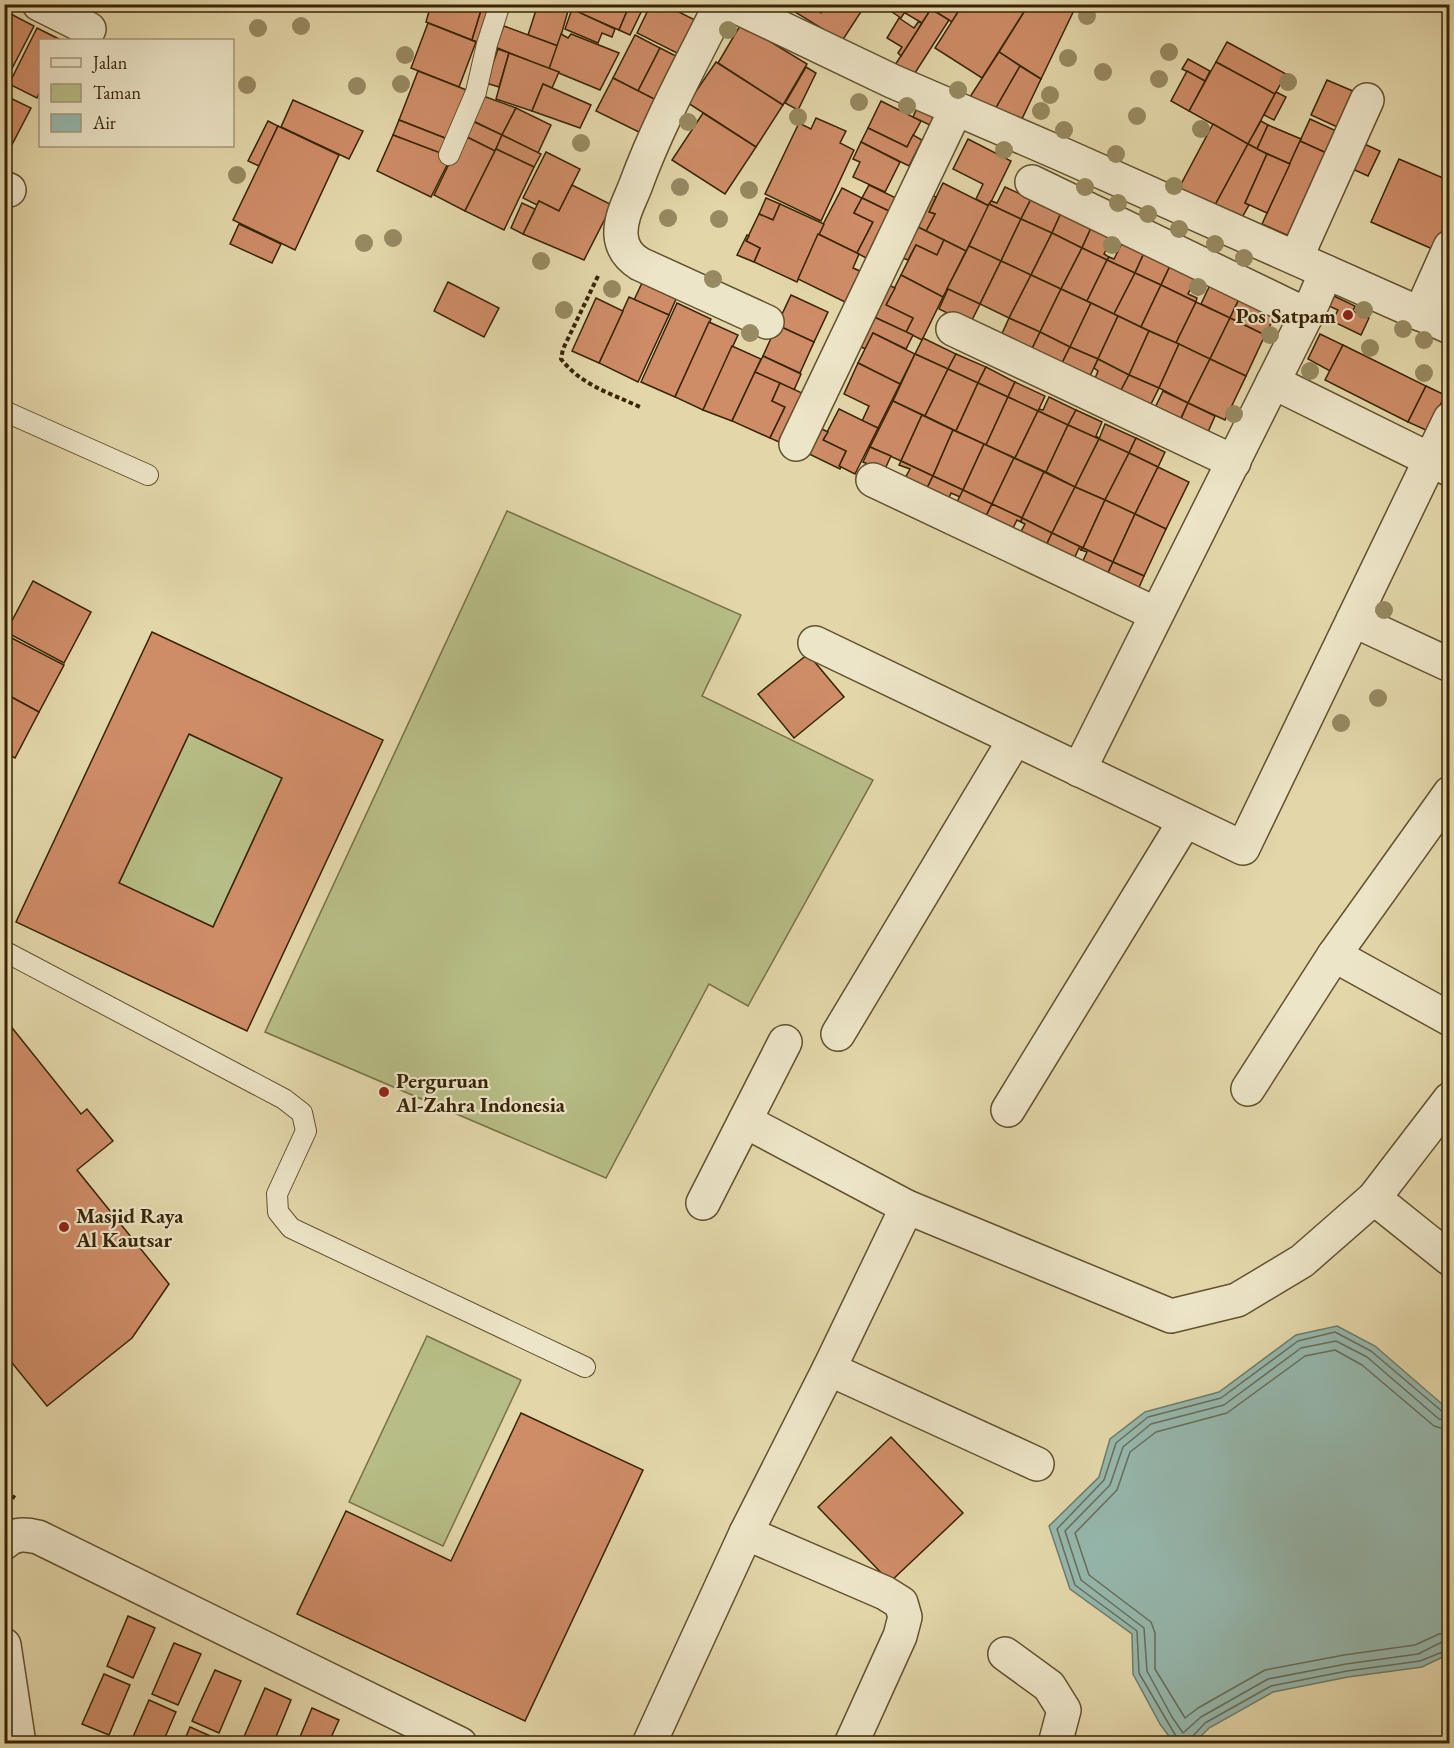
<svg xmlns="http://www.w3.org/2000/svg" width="1454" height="1748" viewBox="0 0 1454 1748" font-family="'EB Garamond',serif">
<rect width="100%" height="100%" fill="#e3d7aa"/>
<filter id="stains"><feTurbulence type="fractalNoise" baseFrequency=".00333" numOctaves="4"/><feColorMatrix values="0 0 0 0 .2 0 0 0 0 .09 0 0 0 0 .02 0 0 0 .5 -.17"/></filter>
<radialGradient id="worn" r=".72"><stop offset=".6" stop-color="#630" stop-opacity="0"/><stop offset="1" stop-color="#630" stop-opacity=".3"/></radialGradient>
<g fill="#b7bd86" stroke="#787046" stroke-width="1.5">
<polygon points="507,511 741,615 702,696 873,780 748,1006 709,984 606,1178 265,1032"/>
<polygon points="189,734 282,778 213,927 119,883"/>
<polygon points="427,1336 521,1380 443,1546 349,1502"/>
</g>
<polygon fill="#96b8ae" stroke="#707d6a" stroke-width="1.5" points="1337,1326 1375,1346 1449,1410 1449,1654 1422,1667 1348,1677 1273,1692 1209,1728 1194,1743 1174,1743 1160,1724 1133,1674 1132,1634 1070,1589 1049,1526 1099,1477 1110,1439 1145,1412 1219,1392 1296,1335"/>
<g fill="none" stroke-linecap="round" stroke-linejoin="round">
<g stroke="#676e5a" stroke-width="1.5">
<polyline points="1450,1421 1439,1419 1367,1357 1336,1341 1301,1348 1224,1405 1151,1424 1123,1447 1110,1485 1065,1531 1081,1580 1144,1628 1147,1671 1172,1717 1183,1733 1201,1717 1268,1679 1346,1664 1418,1654 1442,1642 1450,1641"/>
<polyline points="1450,1431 1434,1426 1362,1365 1335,1350 1305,1356 1227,1413 1156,1432 1130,1452 1117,1490 1075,1533 1089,1575 1151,1622 1155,1633 1155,1669 1185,1718 1198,1708 1265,1670 1344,1655 1415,1645 1439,1634 1450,1632"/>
<polyline points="1178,1744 1177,1738 1139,1673 1137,1631 1075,1585 1057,1529 1104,1480 1116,1443 1148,1417 1221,1398 1298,1341 1335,1332 1371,1351 1444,1413 1450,1414"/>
<polyline points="1190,1744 1191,1738 1205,1723 1271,1686 1347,1671 1420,1661 1450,1649"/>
</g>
</g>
<g fill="#ce8c67" stroke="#382405" stroke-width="1.5" fill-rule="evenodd">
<polygon points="431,4 483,4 472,40 426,22"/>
<polygon points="483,4 495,4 483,44 472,40"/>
<polygon points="538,4 570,4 558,46 528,35"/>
<polygon points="581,4 630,4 619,30 577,12"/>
<polygon points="630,4 645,4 630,35 619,30"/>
<polygon points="651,4 663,4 701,23 685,57 637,33"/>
<polygon points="805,4 815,4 821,13 832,4 866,4 842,41 795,12"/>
<polygon points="880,4 910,4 901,18"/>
<polygon points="910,4 963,4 952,22 931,9 922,23 905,13"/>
<polygon points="963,4 1029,4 982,78 935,48"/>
<polygon points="1029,4 1077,4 1041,79 999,52"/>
<polygon points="572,9 615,29 612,37 602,33 598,43 565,29"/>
<polygon points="931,9 949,20 913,76 895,65"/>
<polygon points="5,11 34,26 5,82 4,13"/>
<polygon points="899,18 914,28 918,22 922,23 901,56 898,53 902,47 887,38"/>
<polygon points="428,23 476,42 459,87 411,68"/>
<polygon points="741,24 807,64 783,105 718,63"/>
<polygon points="504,26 558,46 549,69 495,47"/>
<polygon points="37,28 61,40 40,40 40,91 37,98 9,84"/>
<polygon points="561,34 568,38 571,34 619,53 600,90 549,69"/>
<polygon points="635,35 660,48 638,91 613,78"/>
<polygon points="1227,42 1286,74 1275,94 1216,62"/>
<polygon points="660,48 684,60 662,103 638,91"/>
<polygon points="498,49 509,53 499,87 486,83"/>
<polygon points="999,52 1020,66 993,113 968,100"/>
<polygon points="509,53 559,72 552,88 543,84 532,111 496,99"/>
<polygon points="1188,59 1210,71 1205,81 1182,69"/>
<polygon points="716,62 783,105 756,147 688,103"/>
<polygon points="1216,62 1275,94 1248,144 1189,111"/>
<polygon points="1020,66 1041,79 1019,125 993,113"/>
<polygon points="806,67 816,73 798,110 785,103"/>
<polygon points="418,71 469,91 450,140 399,120"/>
<polygon points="1187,71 1205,81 1189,111 1171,101"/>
<polygon points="613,78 662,103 645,135 596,111"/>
<polygon points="1327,80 1362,95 1346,131 1311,115"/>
<polygon points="543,84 591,105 580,128 532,111"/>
<polygon points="1276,92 1286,97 1274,120 1264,115"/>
<polygon points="475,93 516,108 502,135 465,117"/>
<polygon points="4,95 31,108 4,160"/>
<polygon points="293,100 363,131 349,159 281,127"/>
<polygon points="881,101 921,121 907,147 868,128"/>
<polygon points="516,108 551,125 538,153 502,135"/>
<polygon points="917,108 936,117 932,126 913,117"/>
<polygon points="703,113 756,147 725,194 672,160"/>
<polygon points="816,118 846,131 840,143 854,150 821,221 765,194 799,123 811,129"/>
<polygon points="468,119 502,135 495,151 461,134"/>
<polygon points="1310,119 1343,134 1333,156 1300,141"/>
<polygon points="399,120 450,140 443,155 393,135"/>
<polygon points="268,121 278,126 259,166 248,161"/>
<polygon points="1261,121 1268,125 1257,149 1248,144"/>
<polygon points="1213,124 1248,144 1214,207 1179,188"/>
<polygon points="1268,125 1301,139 1290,164 1257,149"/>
<polygon points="278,126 339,155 295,250 233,220"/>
<polygon points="868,128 907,147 913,135 922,140 909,166 861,142"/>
<polygon points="393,135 451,157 431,197 377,171"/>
<polygon points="463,135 495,151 465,211 434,195"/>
<polygon points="502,135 541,154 534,167 496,149"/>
<polygon points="968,139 1011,161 989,206 976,199 983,184 953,169"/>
<polygon points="1300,141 1333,156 1296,239 1262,224"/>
<polygon points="861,142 900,162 885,192 853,177 860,162 853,159"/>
<polygon points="1360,142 1380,151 1368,176 1348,167"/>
<polygon points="1248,144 1267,154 1245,203 1249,205 1240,221 1214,207"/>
<polygon points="496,149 534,167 504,230 465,211"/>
<polygon points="546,152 580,169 559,211 539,201 537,205 523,198"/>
<polygon points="1267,154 1290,164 1267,213 1245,203"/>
<polygon points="1399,159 1450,181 1450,223 1437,251 1371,222"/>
<polygon points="943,183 989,206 966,251 926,231 935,214 929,212"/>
<polygon points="572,185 612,205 584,260 523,234 539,201 559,211"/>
<polygon points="869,185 896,198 889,211 862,198"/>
<polygon points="1005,187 1031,199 1021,219 989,204 991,201 997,203"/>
<polygon points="842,188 862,198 854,213 873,222 857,253 818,234"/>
<polygon points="930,194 936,197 929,212 935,214 926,231 914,225"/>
<polygon points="766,198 780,204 773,220 759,214"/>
<polygon points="862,198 889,211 866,258 857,253 873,222 854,213"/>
<polygon points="1031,199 1061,213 1052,233 1021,219"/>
<polygon points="522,203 535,209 523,234 511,228"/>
<polygon points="780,204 824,224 797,282 754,262 760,248 746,241 759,214 773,220"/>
<polygon points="989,204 1021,219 1001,261 969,246"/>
<polygon points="1061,213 1091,228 1082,248 1052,233"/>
<polygon points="1021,219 1052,233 1031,275 1001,261"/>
<polygon points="239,224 281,244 272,263 230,244"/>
<polygon points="914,225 944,240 937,255 916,245 908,260 900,257"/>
<polygon points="1091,228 1112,238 1104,254 1109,257 1107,260 1082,248"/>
<polygon points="1052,233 1082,248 1061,289 1031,275"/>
<polygon points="818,234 859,254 853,268 860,271 845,302 798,279"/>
<polygon points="747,235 749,236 746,241 760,248 754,262 737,255"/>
<polygon points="944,240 966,251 943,297 901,275 916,245 937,255"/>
<polygon points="1122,243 1144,253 1135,273 1107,260 1109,257 1114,259"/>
<polygon points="969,246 1001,261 980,304 947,289"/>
<polygon points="1082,248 1107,260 1087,301 1061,289"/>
<polygon points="1144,253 1170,266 1161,285 1135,273"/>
<polygon points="1107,260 1135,273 1114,314 1087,301"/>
<polygon points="1001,261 1031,275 1009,318 980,304"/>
<polygon points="1170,266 1196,278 1188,294 1197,298 1196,302 1161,285"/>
<polygon points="1135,273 1161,285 1141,327 1114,314"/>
<polygon points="901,275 943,297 922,340 906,332 913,318 886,305"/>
<polygon points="1031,275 1061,289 1040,332 1009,318"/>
<polygon points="448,282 499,308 484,337 434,311"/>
<polygon points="642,283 676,299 669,315 634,300"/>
<polygon points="887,284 895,288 886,305 913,318 906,332 872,316"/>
<polygon points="1161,285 1196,302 1176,343 1141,327"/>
<polygon points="1210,285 1239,299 1230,318 1201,304"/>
<polygon points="948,289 980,304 970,324 939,309"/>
<polygon points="1061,289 1091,303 1070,347 1040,332"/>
<polygon points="791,295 828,312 814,342 777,325"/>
<polygon points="1334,296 1355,306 1353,311 1369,318 1361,335 1332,321 1338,310 1329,306"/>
<polygon points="629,297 669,315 638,382 599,363"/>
<polygon points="596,298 623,311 599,363 572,351"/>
<polygon points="1239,299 1275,316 1265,335 1230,318"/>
<polygon points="1196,302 1230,318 1210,359 1176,343"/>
<polygon points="677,303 711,319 675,397 641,382"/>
<polygon points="1091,303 1118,316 1098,359 1070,347"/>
<polygon points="872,316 913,335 906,349 873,333 866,349 858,346"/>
<polygon points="1118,316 1149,331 1129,375 1098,359"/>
<polygon points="1009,318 1040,332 1030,353 1000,338"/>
<polygon points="1230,318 1265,335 1246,376 1210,359"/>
<polygon points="709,322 738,335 703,410 675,397"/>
<polygon points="777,325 814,342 800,373 763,356"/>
<polygon points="1149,331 1179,344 1159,388 1129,375"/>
<polygon points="1040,332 1070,347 1060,367 1030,353"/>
<polygon points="873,333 915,354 900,384 858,363"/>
<polygon points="1320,334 1343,345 1330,371 1308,359"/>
<polygon points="923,338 956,354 948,369 915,354"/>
<polygon points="1179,344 1210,359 1188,403 1159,388"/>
<polygon points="1343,345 1426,386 1408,422 1325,380"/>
<polygon points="732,346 761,359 732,421 703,410"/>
<polygon points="1070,347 1098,359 1088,380 1060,367"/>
<polygon points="915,354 948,369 925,416 893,401"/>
<polygon points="956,354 986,367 978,383 948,369"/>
<polygon points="763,356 801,374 794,390 755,372"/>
<polygon points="1098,359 1129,375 1119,395 1093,383 1098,371 1094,368"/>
<polygon points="1210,359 1246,376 1225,420 1188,403"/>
<polygon points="858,363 900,384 878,428 862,421 869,406 844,394"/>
<polygon points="986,367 1015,382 1008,397 978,383"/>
<polygon points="948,369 978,383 956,431 925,416"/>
<polygon points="755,372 780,383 772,401 785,407 770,438 732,421"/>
<polygon points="1129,375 1159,388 1150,406 1120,392"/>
<polygon points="1015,382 1045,396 1038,411 1008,397"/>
<polygon points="780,383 802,393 779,442 770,438 785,407 772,401"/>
<polygon points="978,383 1008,397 986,445 956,431"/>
<polygon points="1426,386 1445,395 1428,431 1408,422"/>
<polygon points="1163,391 1188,403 1179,422 1154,410"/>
<polygon points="1008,397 1038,411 1015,458 986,445"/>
<polygon points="1049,397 1076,410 1068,425 1038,411 1039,409 1043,410"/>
<polygon points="893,401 922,415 901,461 870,447"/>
<polygon points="1188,403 1215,416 1208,432 1181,419"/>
<polygon points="839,409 878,428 855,474 839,466 846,451 823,440"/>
<polygon points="1076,410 1102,422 1096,436 1099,438 1099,439 1068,425"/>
<polygon points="1038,411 1068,425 1046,472 1015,458"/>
<polygon points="922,415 953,430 933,476 901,461"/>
<polygon points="1105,424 1136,438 1129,453 1099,439"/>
<polygon points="1068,425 1099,439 1075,487 1046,472"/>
<polygon points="822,429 828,432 823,440 846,451 839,466 841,467 840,469 809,454"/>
<polygon points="953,430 984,444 963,490 933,476"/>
<polygon points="1136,438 1165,452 1158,467 1129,453"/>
<polygon points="1099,439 1129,453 1105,500 1075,487"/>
<polygon points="984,444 1014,458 992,504 963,490"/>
<polygon points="870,447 891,456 884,471 863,462"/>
<polygon points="1129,453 1158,467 1135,514 1105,500"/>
<polygon points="1014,458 1044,472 1022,518 992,504"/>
<polygon points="901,461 933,476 925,492 903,482 910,469 899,465"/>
<polygon points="1158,467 1189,482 1166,529 1135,514"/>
<polygon points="1044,472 1075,487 1052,533 1022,518"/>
<polygon points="933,476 963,490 960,497 951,493 947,503 925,492"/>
<polygon points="1075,487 1105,500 1083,548 1052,533"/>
<polygon points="963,490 992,504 984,520 955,506"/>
<polygon points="1105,500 1135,514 1113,562 1083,548"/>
<polygon points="992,504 1022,518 1021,522 1017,520 1011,532 984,520"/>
<polygon points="1135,514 1166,529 1144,576 1113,562"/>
<polygon points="1022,518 1052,533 1045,548 1019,535 1025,524 1021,522"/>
<polygon points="1052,533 1083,548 1081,550 1079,548 1073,561 1045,548"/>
<polygon points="1083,548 1113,562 1106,577 1081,565 1087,552 1081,550"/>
<polygon points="1113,562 1144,576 1137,592 1106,577"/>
<polygon points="33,581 91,612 64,663 6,632"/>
<path d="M 152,632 L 383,740 L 247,1031 L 16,922 ZM 189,734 L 282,778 L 213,927 L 119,883 Z"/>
<polygon points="4,634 64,665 39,712 4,693"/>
<polygon points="808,654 844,697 794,738 758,694"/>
<polygon points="4,693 39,712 15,758 4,752"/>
<polygon points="5,1019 81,1114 87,1109 113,1141 77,1170 169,1284 132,1338 47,1406 4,1353"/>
<polygon points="521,1413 643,1470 525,1721 297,1614 346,1511 451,1561"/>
<polygon points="891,1437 963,1513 890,1582 818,1507"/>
<polygon points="128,1616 155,1628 133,1678 107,1666"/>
<polygon points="174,1643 201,1654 178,1705 152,1694"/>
<polygon points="215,1670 241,1681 219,1733 192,1721"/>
<polygon points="104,1674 130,1685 109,1735 82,1724"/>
<polygon points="265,1688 291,1700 273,1744 254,1744 243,1739"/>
<polygon points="149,1700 176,1712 162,1744 130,1744"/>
<polygon points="312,1708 339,1720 328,1744 297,1744"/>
<polygon points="190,1727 217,1739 215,1744 183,1744"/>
</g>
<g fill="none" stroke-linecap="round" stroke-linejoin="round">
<g stroke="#63512e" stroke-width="22">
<g id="service">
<polyline points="449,155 476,92 487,44 500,4"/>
<polyline points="4,411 148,475"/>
<polyline points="4,951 284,1099 302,1113 306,1131 277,1194 278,1212 291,1228 585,1367"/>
</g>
</g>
<g stroke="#63512e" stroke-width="36">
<g id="minor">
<polyline points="39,4 89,29"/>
<path d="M 721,4 C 691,64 658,124 635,187 C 629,202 620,218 621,235 C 622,249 629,257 640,264 L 767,322"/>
<polyline points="731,4 892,81 1059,153 1450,327"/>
<polyline points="1032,182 1307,315"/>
<polyline points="4,188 9,190"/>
<polyline points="1296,258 1367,100"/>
<polyline points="1420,314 1450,247"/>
<polyline points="953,329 1234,462"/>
<polyline points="1273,382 1449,469"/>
<polyline points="796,444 956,109"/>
<polyline points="873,480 1156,614"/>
<polyline points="1353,620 1450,665"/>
<polyline points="815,643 1243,848 1450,419"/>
<polyline points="1079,770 1314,300 1326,272"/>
<polyline points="1334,955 1450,1019"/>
<polyline points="838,1034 1015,739"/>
<polyline points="1248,1089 1334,955 1450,793"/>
<polyline points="1008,1110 1185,821"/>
<polyline points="745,1121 907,1207 1171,1316 1237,1300 1302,1261 1374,1198 1450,1099"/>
<polyline points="1374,1198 1450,1259"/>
<polyline points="703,1203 785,1042"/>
<polyline points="829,1369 1037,1464"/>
<polyline points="746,1533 885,1593 901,1603 905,1617 900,1636 851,1744"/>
<path d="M 4,1543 C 15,1533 25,1534 38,1537 L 460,1744"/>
<polyline points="4,1645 19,1744"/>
<polyline points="1005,1654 1049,1686 1064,1710 1055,1744"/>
<polyline points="649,1744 746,1533 829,1369 907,1207"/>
</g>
</g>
<g stroke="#382405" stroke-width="4" stroke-dasharray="4.5 3" stroke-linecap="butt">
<path d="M 598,276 L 563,349 L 561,359 C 581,385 610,393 640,407"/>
<polyline points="4,1477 7,1493 15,1498"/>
</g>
<use href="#service" stroke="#ede5c8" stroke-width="20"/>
<use href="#minor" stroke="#ede5c8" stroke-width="33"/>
</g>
<g fill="#978961">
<circle cx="1087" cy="16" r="9"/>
<circle cx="301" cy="26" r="9"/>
<circle cx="258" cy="28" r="9"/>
<circle cx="728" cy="30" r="9"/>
<circle cx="1169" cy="52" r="9"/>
<circle cx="405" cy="55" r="9"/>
<circle cx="1068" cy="58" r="9"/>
<circle cx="1103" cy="72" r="9"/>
<circle cx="1159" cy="79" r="9"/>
<circle cx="1288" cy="82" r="9"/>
<circle cx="401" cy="84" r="9"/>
<circle cx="247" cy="85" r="9"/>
<circle cx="357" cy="86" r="9"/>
<circle cx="958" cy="90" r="9"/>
<circle cx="1050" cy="95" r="9"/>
<circle cx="859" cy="102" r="9"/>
<circle cx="907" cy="106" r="9"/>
<circle cx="1041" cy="111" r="9"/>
<circle cx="1137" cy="116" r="9"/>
<circle cx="798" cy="117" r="9"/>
<circle cx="688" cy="122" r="9"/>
<circle cx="1201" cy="129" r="9"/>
<circle cx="1064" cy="130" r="9"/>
<circle cx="581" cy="143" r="9"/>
<circle cx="1004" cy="150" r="9"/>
<circle cx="1116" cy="154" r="9"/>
<circle cx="237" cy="175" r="9"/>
<circle cx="1174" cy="186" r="9"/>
<circle cx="680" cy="187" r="9"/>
<circle cx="1085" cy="187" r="9"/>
<circle cx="749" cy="190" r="9"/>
<circle cx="1118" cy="203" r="9"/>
<circle cx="1148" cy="214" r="9"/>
<circle cx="668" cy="218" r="9"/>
<circle cx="719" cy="219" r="9"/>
<circle cx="1179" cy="229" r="9"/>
<circle cx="393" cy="238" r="9"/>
<circle cx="364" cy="243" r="9"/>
<circle cx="1215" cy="244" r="9"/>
<circle cx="1112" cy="245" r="9"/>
<circle cx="1244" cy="258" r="9"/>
<circle cx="541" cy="261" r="9"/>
<circle cx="713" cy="279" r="9"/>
<circle cx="1198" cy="287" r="9"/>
<circle cx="612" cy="289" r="9"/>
<circle cx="564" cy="310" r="9"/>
<circle cx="1364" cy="310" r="9"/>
<circle cx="1403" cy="329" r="9"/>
<circle cx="750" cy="333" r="9"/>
<circle cx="1270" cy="335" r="9"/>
<circle cx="1424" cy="340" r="9"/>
<circle cx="1370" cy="348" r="9"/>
<circle cx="1310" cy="371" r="9"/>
<circle cx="1424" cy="373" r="9"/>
<circle cx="1234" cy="414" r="9"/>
<circle cx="1384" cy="610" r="9"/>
<circle cx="1378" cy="698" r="9"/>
<circle cx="1341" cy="723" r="9"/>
</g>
<g fill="#8f2418" stroke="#ede5c8" stroke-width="2">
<circle cx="1348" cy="315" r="6"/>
<circle cx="384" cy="1092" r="6"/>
<circle cx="64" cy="1227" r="6"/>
</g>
<g text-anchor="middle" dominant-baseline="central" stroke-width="4.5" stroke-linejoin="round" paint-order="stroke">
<g font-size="21" font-weight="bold" fill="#382405" stroke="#ede5c8" text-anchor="start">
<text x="1336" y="315" text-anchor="end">Pos Satpam</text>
<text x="396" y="1080">Perguruan<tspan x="396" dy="24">Al-Zahra Indonesia</tspan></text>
<text x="76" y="1215">Masjid Raya<tspan x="76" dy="24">Al Kautsar</tspan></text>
</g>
</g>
<rect width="1454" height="1748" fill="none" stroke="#e3d7aa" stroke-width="24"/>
<rect x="6" y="6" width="1442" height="1736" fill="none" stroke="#382405" stroke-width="3"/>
<rect x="12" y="12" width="1430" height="1724" fill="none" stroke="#382405" stroke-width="1.5"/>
<rect x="39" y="39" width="195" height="108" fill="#ede5c8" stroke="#a5987a" stroke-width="1.5"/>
<rect x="51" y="58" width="30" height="9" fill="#ede5c8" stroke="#a5987a" stroke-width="1.5"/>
<text x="93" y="69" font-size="18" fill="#382405">Jalan</text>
<rect x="51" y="84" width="30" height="18" fill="#b7bd86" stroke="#a5987a" stroke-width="1.5"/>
<text x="93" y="99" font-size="18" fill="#382405">Taman</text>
<rect x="51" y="114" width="30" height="18" fill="#96b8ae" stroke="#a5987a" stroke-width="1.5"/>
<text x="93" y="129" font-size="18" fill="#382405">Air</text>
<rect width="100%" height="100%" filter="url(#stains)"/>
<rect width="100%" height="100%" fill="url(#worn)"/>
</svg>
